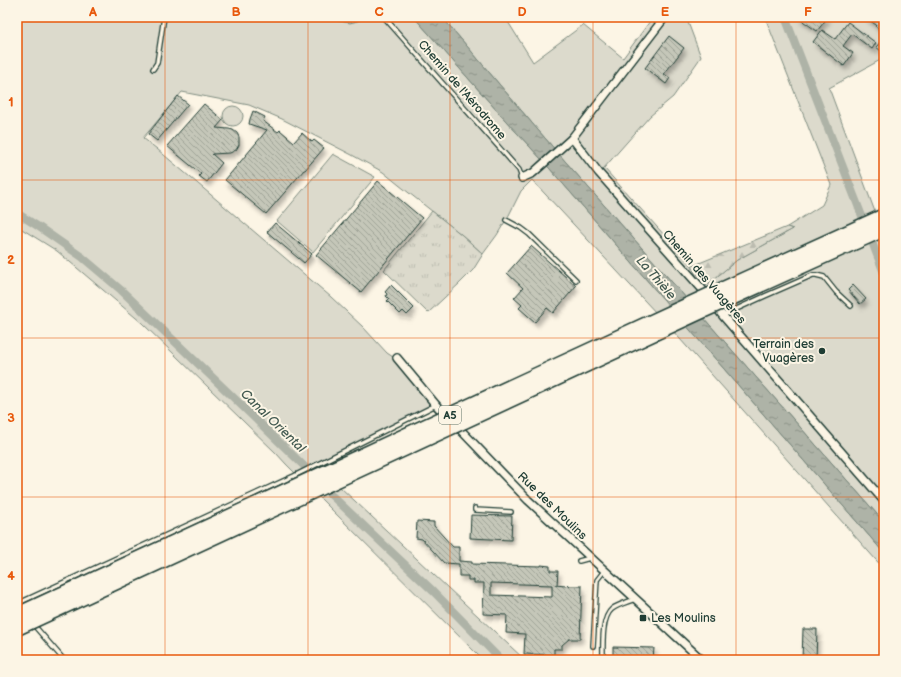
<svg xmlns="http://www.w3.org/2000/svg" width="901" height="677" viewBox="0 0 901 677" font-family="'Balsamiq Sans',sans-serif">
<defs>
<pattern id="forest-firs" width="22" height="20" patternUnits="userSpaceOnUse"><rect width="22" height="20" fill="#dcdacc"/><path d="M5 1l3.5 6h-7zM16 11l3.5 6h-7z" fill="#bcbcb0"/></pattern>
<pattern id="park-tufts" width="24" height="20" patternUnits="userSpaceOnUse"><rect width="24" height="20" fill="#dcdacc"/><path d="M3 7l-1-3M5 7V3M7 7l1-3M15 17l-1-3M17 17v-4M19 17l1-3" fill="none" stroke="#bcbcb0"/></pattern>
<pattern id="water-ripples" width="26" height="14" patternUnits="userSpaceOnUse"><rect width="26" height="14" fill="#aeb3a7"/><path d="M2 4q2-2 4 0t4 0M15 11q2-2 4 0t4 0" fill="none" stroke="#8d9389"/></pattern>
<pattern id="building-back-hatch" width="6" height="6" patternUnits="userSpaceOnUse"><rect width="6" height="6" fill="#c5c7b9"/><path d="M-1 5l2 2M0 0l6 6M5-1l2 2" fill="none" stroke="#9fa397"/></pattern>
<filter id="shadow"><feDropShadow dx="2.5" dy="4.5" stdDeviation="2" flood-color="#0004"/></filter>
</defs>
<rect width="100%" height="100%" fill="#fcf5e5"/>
<filter id="ink" filterUnits="userSpaceOnUse"><feTurbulence type="fractalNoise" baseFrequency=".025" numOctaves="2"/><feDisplacementMap in="SourceGraphic" scale="8" xChannelSelector="R" yChannelSelector="G"/><feConvolveMatrix kernelMatrix="1 2 1 2 8 2 1 2 1" color-interpolation-filters="sRGB"/></filter>
<g filter="url(#ink)">
<g fill="#dcdacc" stroke="#7e8c80">
<path d="M 17,17 L 325,17 C 334,20 356,27 362,17 L 414,17 L 506,121 L 543,161 L 578,201 L 884,553 L 884,569 L 672,330 L 532,180 L 521,191 L 509,215 L 497,235 L 483,254 L 462,235 L 399,185 L 383,172 L 352,155 L 282,119 L 249,105 L 182,92 L 143,138 L 157,149 L 331,297 L 363,327 L 387,353 L 393,357 L 397,358 L 436,405 L 318,464 L 340,487 L 525,660 L 483,660 L 319,497 L 286,464 L 276,453 L 142,323 L 57,251 L 17,226 Z"/>
<path d="M 442,17 L 505,17 L 533,62 L 583,25 L 623,58 L 653,17 L 686,17 L 701,57 L 673,97 L 650,116 L 604,168 L 692,266 L 702,289 L 737,260 L 793,229 L 787,227 L 822,205 L 831,185 L 765,17 L 884,17 L 884,58 L 829,88 L 884,236 L 884,522 L 565,161 C 523,114 484,65 442,17 Z"/>
<circle cx="233" cy="116" r="10"/>
<polygon points="333,154 375,177 313,252 277,221"/>
</g>
<g fill="url(#forest-firs)" stroke="#7e8c80">
<polygon points="325,17 362,17 360,20 350,23"/>
<polygon points="787,227 793,229 737,260 702,289 692,266"/>
</g>
<polygon fill="url(#park-tufts)" stroke="#7e8c80" points="432,211 462,235 483,254 473,270 460,283 428,313 384,270"/>
<path fill="url(#water-ripples)" stroke="#758479" d="M 414,17 L 442,17 C 484,65 523,114 565,161 L 884,522 L 884,553 L 578,201 L 543,161 L 506,121 Z"/>
<g fill="none" stroke-linecap="round" stroke-linejoin="round">
<g stroke="#aeb3a7" stroke-width="8">
<polyline points="785,17 884,273"/>
<polyline points="17,213 39,227 82,257 121,290 235,399 304,466 329,493 433,591 501,660"/>
</g>
</g>
<g fill="url(#building-back-hatch)" stroke="#1f3d34" fill-rule="evenodd" filter="url(#shadow)">
<polygon points="797,17 828,17 817,31"/>
<polygon points="865,17 884,17 884,32 875,26 876,25"/>
<polygon points="848,22 876,43 872,49 852,34 843,46 853,53 844,66 813,42 822,30 835,39"/>
<polygon points="669,36 684,48 664,74 670,78 666,84 645,68"/>
<polygon points="884,38 884,53 876,47"/>
<polygon points="178,96 188,104 157,141 148,134"/>
<polygon points="204,104 223,120 216,128 229,129 233,130 237,133 239,137 239,145 236,150 230,153 212,154 222,163 207,182 199,176 201,174 167,146"/>
<polygon points="253,111 265,117 263,121 278,132 280,130 294,142 302,133 312,142 314,140 324,148 305,170 304,170 266,214 225,180 267,130 249,124 250,119"/>
<polygon points="378,181 422,218 361,292 316,255"/>
<polygon points="275,223 312,254 304,263 267,232"/>
<polygon points="531,246 576,286 553,313 547,308 535,322 519,308 522,305 514,298 523,288 507,273"/>
<polygon points="391,285 414,308 407,315 403,311 400,314 387,301 389,299 386,296 387,294 385,292"/>
<polygon points="853,285 866,299 860,304 848,290"/>
<polygon points="471,515 512,516 511,540 470,538"/>
<path d="M 417,521 L 434,522 L 434,526 L 453,547 L 459,547 L 459,561 L 472,562 L 472,564 L 541,566 L 541,565 L 550,566 L 550,571 L 558,571 L 557,585 L 555,585 L 566,586 L 568,584 L 570,586 L 582,586 L 580,639 L 569,639 L 562,645 L 562,649 L 554,649 L 554,655 L 524,654 L 525,634 L 506,633 L 507,615 L 483,614 L 484,583 L 474,583 L 474,580 L 468,580 L 468,576 L 459,576 L 459,564 L 444,563 L 422,539 L 416,538 ZM 491,583 L 552,585 L 552,597 L 491,595 Z"/>
<polygon points="803,629 817,629 816,660 802,660"/>
<polygon points="613,647 654,648 653,660 613,660"/>
</g>
<g fill="none" stroke-linecap="round" stroke-linejoin="round">
<g stroke="#1f3d34" stroke-width="6">
<g id="lane">
<polyline points="384,17 519,170 522,178"/>
<polyline points="153,69 157,63 164,17"/>
<polyline points="506,220 521,228 529,234 576,280"/>
<polyline points="723,316 730,312 765,296 813,275 816,275 824,277 836,292 851,306"/>
<polyline points="475,508 475,510 511,512"/>
<polyline points="579,561 590,558"/>
<polyline points="17,604 294,476 436,405"/>
<polyline points="32,623 64,660"/>
<polyline points="593,646 597,580 604,571"/>
<path d="M 603,660 C 603,646 601,618 612,609 C 619,604 628,602 635,599"/>
</g>
</g>
<g stroke="#1f3d34" stroke-width="10">
<g id="street">
<polyline points="572,138 599,173 702,289 723,316 884,501"/>
<polyline points="522,178 533,173 572,138 665,17"/>
<polyline points="397,358 436,405 447,417"/>
<polyline points="455,424 528,500 702,660"/>
</g>
</g>
<use href="#lane" stroke="#fcf5e5" stroke-width="3.5"/>
<use href="#street" stroke="#fcf5e5" stroke-width="7"/>
<g stroke="#1f3d34" stroke-width="17" stroke-linecap="butt">
<g id="highway-bridge">
<polyline points="17,615 699,300 884,216"/>
<polyline points="17,628 700,312 884,229"/>
</g>
</g>
<use href="#highway-bridge" stroke="#fcf5e5" stroke-width="14"/>
</g>
</g>
<path fill="none" stroke="#e8590c" stroke-width="1" stroke-opacity="0.55" d="M 165,17 L 165,660M 308,17 L 308,660M 450,17 L 450,660M 593,17 L 593,660M 736,17 L 736,660M 17,180 L 884,180M 17,338 L 884,338M 17,497 L 884,497"/>
<g fill="#1f3d34" stroke="#fcf5e5" stroke-width="1.5">
<circle cx="822" cy="351" r="4"/>
<rect x="639" y="614" width="8" height="8" rx="2"/>
</g>
<g text-anchor="middle" dominant-baseline="central" stroke-width="4" stroke-linejoin="round" paint-order="stroke">
<rect fill="#fcf5e5" stroke="#617469" stroke-width="1" x="439" y="406" width="22" height="18" rx="3"/>
<g font-size="11" font-weight="bold" fill="#1f3d34">
<text x="450" y="415">A5</text>
</g>
<g font-size="12" fill="#1f3d34" stroke="#fcf5e5">
<text transform="translate(462 90) rotate(49)">Chemin de l'Aérodrome</text>
<text transform="translate(704 277) rotate(49)">Chemin des Vuagères</text>
<text transform="translate(552 506) rotate(44)">Rue des Moulins</text>
</g>
<g font-size="12" fill="#1f3d34" stroke="#fcf5e5" text-anchor="end">
<text x="814" y="344">Terrain des<tspan x="814" dy="14">Vuagères</tspan></text>
<text x="651" y="618" text-anchor="start">Les Moulins</text>
</g>
<g font-size="13" font-style="italic" fill="#435a51" stroke="#fcf5e5">
<text transform="translate(656 278) rotate(49)">La Thièle</text>
<text transform="translate(273 421) rotate(44)">Canal Oriental</text>
</g>
</g>
<rect width="901" height="677" fill="none" stroke="#fcf5e5" stroke-width="44"/>
<rect x="22" y="22" width="857" height="633" fill="none" stroke="#e8590c" stroke-width="1.5"/>
<g font-size="13" text-anchor="middle" font-weight="bold" fill="#e8590c">
<text x="93" y="16">A</text>
<text x="236" y="16">B</text>
<text x="379" y="16">C</text>
<text x="522" y="16">D</text>
<text x="665" y="16">E</text>
<text x="808" y="16">F</text>
<text x="11" y="106">1</text>
<text x="11" y="264">2</text>
<text x="11" y="422">3</text>
<text x="11" y="580">4</text>
</g>
</svg>
